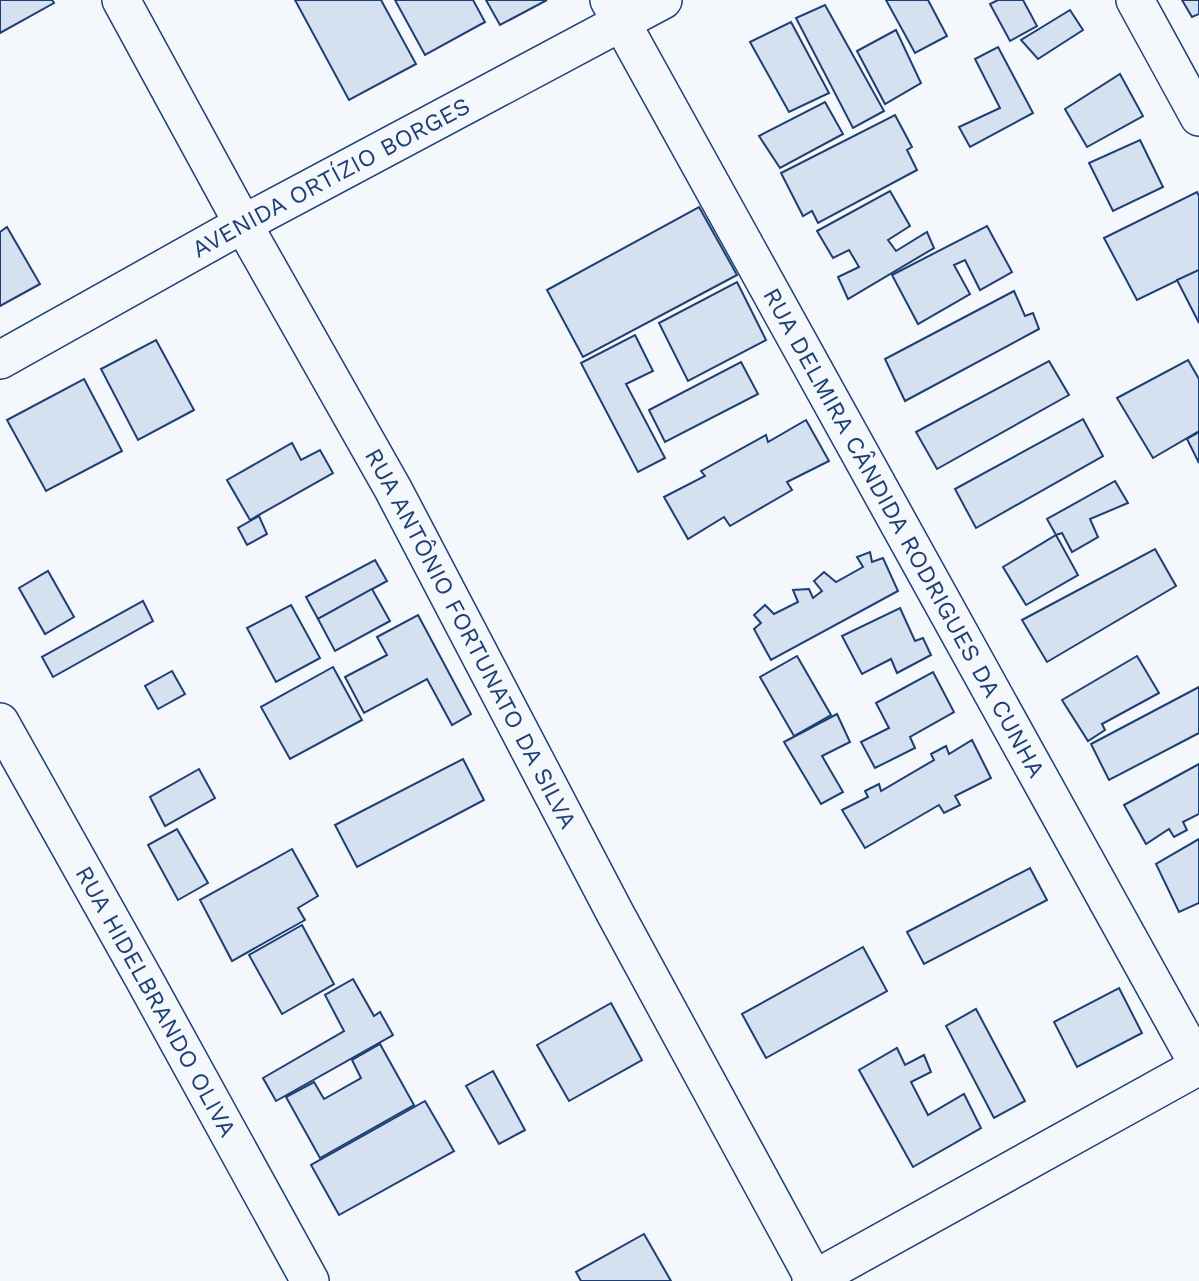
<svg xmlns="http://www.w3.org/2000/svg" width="1199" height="1281" viewBox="0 0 1199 1281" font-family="'Work Sans',sans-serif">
<rect width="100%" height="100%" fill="#f4f7fb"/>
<g fill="#d5e0f0" stroke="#1d3f73" stroke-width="2">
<polygon points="0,0 52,0 54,3 0,33"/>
<polygon points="295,0 381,0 416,64 349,100"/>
<polygon points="395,0 473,0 485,22 425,55"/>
<polygon points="486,0 547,0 500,25"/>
<polygon points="886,0 928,0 947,36 915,53"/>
<polygon points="998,0 1023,0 1037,26 1010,41 990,4"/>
<polygon points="1182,0 1199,0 1199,14 1192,17"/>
<polygon points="825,5 884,111 853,128 796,18"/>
<polygon points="1070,10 1083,30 1038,59 1021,40"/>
<polygon points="791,22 829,93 789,112 750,42"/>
<polygon points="896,30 921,83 885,104 857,51"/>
<polygon points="998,47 1033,113 970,147 959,127 1000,108 975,59"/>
<polygon points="1120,74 1143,116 1087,147 1065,109"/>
<polygon points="825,102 843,134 780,168 759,136"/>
<polygon points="895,115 912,147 907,150 917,170 818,223 812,211 803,216 781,173"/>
<polygon points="1140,140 1163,187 1113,211 1089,163"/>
<polygon points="890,191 910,226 888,240 896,251 927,232 934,248 848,299 838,277 859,267 849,250 833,258 817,231"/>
<polygon points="1197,192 1199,196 1199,270 1137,300 1104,238"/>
<polygon points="699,207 737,275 583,357 547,290"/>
<polygon points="987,226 1012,272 980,290 965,260 954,265 970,294 918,324 892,275"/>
<polygon points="7,227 40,284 0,306 0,232"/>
<polygon points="1199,270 1199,323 1177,280"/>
<polygon points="737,282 766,340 688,381 659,323"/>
<polygon points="1014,291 1025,316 1033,313 1039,329 905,401 885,359"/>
<polygon points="635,335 653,371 626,384 665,458 638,472 581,363"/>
<polygon points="156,340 194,410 138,440 101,369"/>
<polygon points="1188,360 1199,379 1199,431 1153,458 1117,398"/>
<polygon points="1049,361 1069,395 937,469 916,432"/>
<polygon points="741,362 758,394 665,442 649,410"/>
<polygon points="84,379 122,451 46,491 7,420"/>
<polygon points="1083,419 1103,456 976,528 955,489"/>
<polygon points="806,420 829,461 787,482 792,490 730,526 724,517 688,539 664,497 705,476 701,471 766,435 768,442"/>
<polygon points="1199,432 1199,463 1187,439"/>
<polygon points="292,443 301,460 320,450 333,473 250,520 227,480"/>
<polygon points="1115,481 1128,503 1090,519 1098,537 1072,552 1062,533 1056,535 1047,519"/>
<polygon points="259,516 267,534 247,545 238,528"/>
<polygon points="1056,535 1078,575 1026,605 1003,567"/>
<polygon points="1155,549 1176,586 1047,662 1022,620"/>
<polygon points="870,552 872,562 883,558 898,591 771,660 754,629 761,623 754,615 765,605 774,614 798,602 793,590 809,589 813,598 822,591 814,581 824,572 836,582 863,567 857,557"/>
<polygon points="375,560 387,581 318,619 306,597"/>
<polygon points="48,571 74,617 45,634 19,588"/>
<polygon points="372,589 390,621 335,651 318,619"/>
<polygon points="143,601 153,621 53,677 42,657"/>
<polygon points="291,605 320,658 276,682 247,628"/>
<polygon points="900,608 915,641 923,638 931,655 897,673 891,659 862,674 842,636"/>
<polygon points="418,615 471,714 452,725 427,679 364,713 345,677 387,655 377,637"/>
<polygon points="797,656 831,715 794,736 760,677"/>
<polygon points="1137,656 1159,693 1102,724 1105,730 1088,741 1062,700"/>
<polygon points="333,667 362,720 290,759 261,707"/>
<polygon points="172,671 185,694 158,709 145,686"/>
<polygon points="933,672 954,712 910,737 915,748 875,768 861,742 889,728 876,703"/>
<polygon points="1199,687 1199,733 1109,780 1091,744"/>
<polygon points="837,714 850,742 822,756 843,792 821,804 784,742"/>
<polygon points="972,740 991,778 955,796 960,805 944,813 939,805 865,848 842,810 868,797 865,791 879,784 881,791 934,760 931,754 946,746 949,754"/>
<polygon points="463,759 484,800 357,867 335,825"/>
<polygon points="1199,764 1199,814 1183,822 1187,830 1174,837 1169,829 1146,844 1124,805"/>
<polygon points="199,769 215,798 165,826 150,797"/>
<polygon points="177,829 208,883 178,900 148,845"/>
<polygon points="1199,839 1199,903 1179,912 1156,864"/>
<polygon points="292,849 318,896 298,908 305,920 232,961 200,900"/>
<polygon points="1030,868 1047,900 924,964 907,932"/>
<polygon points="302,925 334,984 282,1014 249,955"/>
<polygon points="863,947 887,991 766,1058 742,1014"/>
<polygon points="353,979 374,1016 380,1012 393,1035 276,1101 263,1078 344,1031 325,995"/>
<polygon points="1119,988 1142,1033 1077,1067 1054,1022"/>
<polygon points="611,1003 642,1060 569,1101 537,1045"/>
<polygon points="976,1009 1025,1101 994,1118 946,1026"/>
<polygon points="380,1044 414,1105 320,1158 286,1097 314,1082 324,1099 361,1078 352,1060"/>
<polygon points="897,1048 905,1065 924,1055 931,1072 911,1082 928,1115 964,1094 981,1128 913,1167 859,1070"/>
<polygon points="493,1071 525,1130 499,1144 466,1086"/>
<polygon points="425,1101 454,1151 339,1215 311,1165"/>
<polygon points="644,1234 671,1281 581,1281 576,1272"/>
</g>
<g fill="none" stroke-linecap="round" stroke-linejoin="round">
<g stroke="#1d3f73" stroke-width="40">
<g id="street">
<path id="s1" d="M 121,0 L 243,224 L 393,489 L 615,913 L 815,1281"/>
<path id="s2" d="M 609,0 L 1199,1066"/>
<polyline points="1135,0 1199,117"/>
<path id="s3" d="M 0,360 L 243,224 L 663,0"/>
<path id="s4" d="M 0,722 L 144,979 L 310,1281"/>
<polyline points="811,1281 1199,1066"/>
</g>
</g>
<use href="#street" stroke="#f4f7fb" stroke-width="37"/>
</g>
<g text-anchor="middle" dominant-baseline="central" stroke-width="5" stroke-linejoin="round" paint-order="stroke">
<g font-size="24" fill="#1d3f73" stroke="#f4f7fb">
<text stroke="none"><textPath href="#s3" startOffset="378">AVENIDA ORTÍZIO BORGES</textPath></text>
<text stroke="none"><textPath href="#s2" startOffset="609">RUA DELMIRA CÂNDIDA RODRIGUES DA CUNHA</textPath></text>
<text stroke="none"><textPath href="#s1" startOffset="728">RUA ANTÔNIO FORTUNATO DA SILVA</textPath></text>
<text stroke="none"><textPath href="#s4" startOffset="320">RUA HIDELBRANDO OLIVA</textPath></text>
</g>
</g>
</svg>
